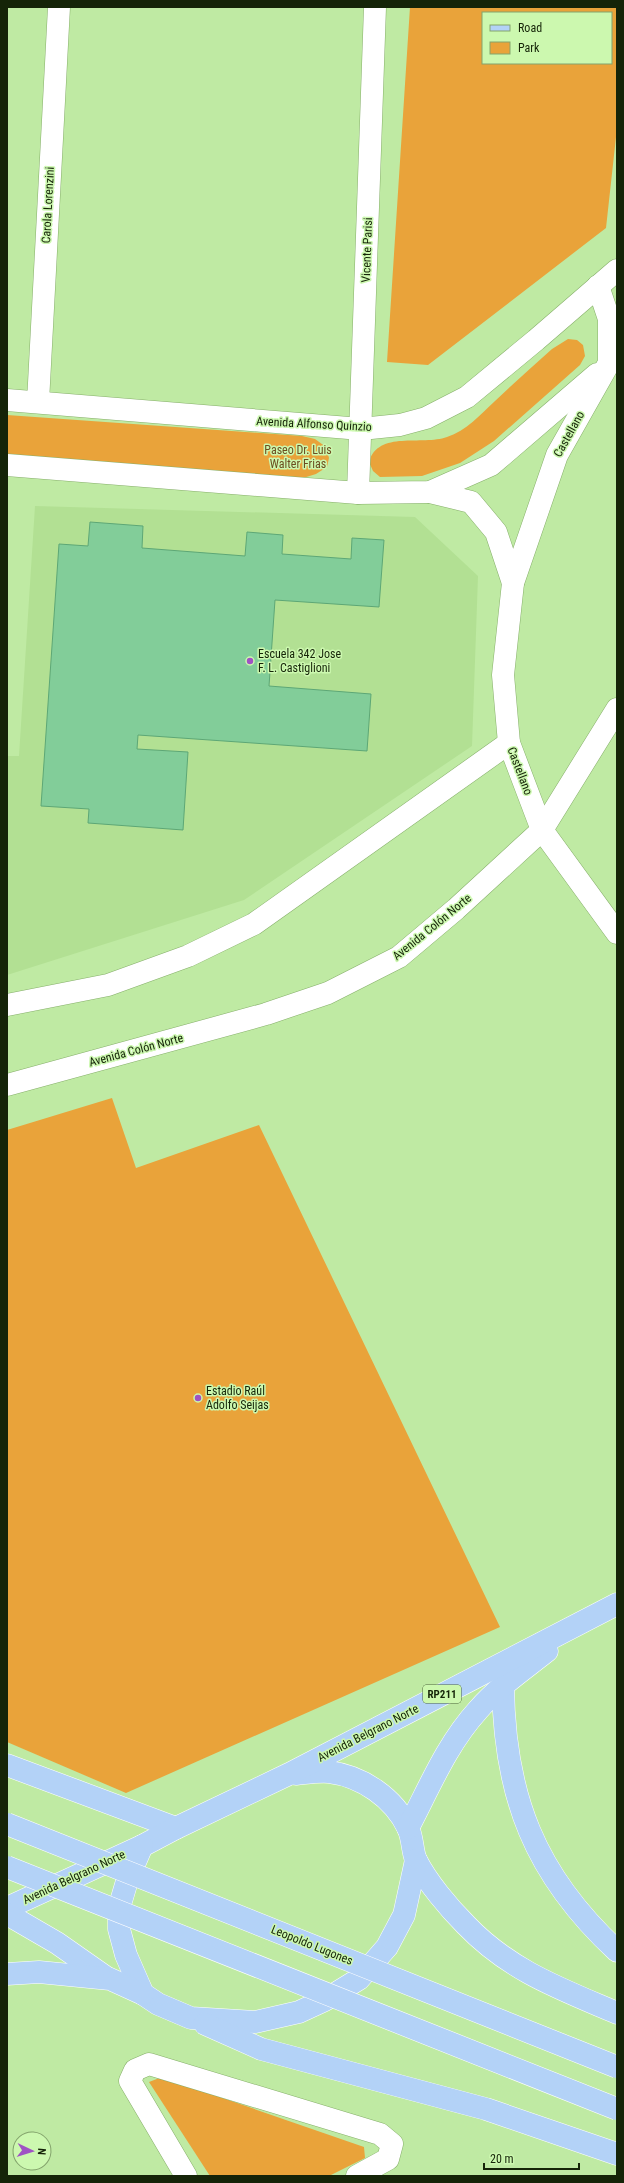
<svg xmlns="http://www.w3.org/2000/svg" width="624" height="2183" viewBox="0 0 624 2183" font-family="'Roboto Condensed',sans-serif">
<rect width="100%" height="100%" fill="#bfeaa3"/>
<polygon fill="#b2e093" points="35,506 415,517 478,576 472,746 244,900 7,975 7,756 19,756"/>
<g fill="#e9a33a" fill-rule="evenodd">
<path d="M 410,7 L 617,7 L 617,128 L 606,228 L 428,365 L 387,362 ZM 483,13 L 611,13 L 611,63 L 483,63 Z"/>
<path d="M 568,339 L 577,340 L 583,345 L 585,356 L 580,365 L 494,441 L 460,463 L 422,476 L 380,477 L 373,471 L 369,462 C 378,430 422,446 447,437 C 466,431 481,414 495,401 C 514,383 533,366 552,349 Z"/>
<polygon points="7,415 302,436 315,439 326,447 329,458 327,467 316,474 303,478 7,455"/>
<polygon points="112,1098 136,1168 259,1125 500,1627 126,1793 7,1742 7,1130"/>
<polygon points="162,2077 364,2147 365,2158 329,2176 210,2176 149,2082"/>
</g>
<polygon fill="#82cd99" stroke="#5da776" points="90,522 143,526 142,548 245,556 247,532 283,535 282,554 351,559 352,538 384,540 379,607 275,600 269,686 371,694 367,751 138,735 137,749 188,752 183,830 88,823 89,809 41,806 59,544 88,546"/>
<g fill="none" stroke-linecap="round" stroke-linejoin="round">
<g stroke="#86af6a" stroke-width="23">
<g id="minor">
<polyline points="598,286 609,319 609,363 557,455 513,583 503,675 509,743 542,830 617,933"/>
<polyline points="7,400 361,429 400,425 426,418 467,397 536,340 617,270"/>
<polyline points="38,402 59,7"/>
<polyline points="7,465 358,493 430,492 491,465 597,374"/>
<polyline points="430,492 471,502 496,532 513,583"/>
<polyline points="358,493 375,7"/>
<polyline points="7,1005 108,985 188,956 254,924 509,743"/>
<polyline points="7,1085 266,1014 328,993 399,957 456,909 542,830 617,709"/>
<polyline points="186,2176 130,2081 135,2070 149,2064 380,2134 392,2144 388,2159 357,2176"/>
</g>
</g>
<g stroke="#fff" stroke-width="23">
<g id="major">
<path d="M 503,1685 C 504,1796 535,1875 617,1951"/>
<polyline points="7,1765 176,1828"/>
<path d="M 296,1774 C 307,1773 319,1771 329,1772 C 362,1776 394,1798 408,1828 C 413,1838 412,1851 416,1860 C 427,1882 449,1908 466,1925 C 510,1971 561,1989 617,2013"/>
<path d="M 408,1828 C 429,1788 447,1744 478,1710 C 498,1687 523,1670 547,1651"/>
<polyline points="416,1860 404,1915 387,1947 359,1979 325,2000 299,2012 255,2022 191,2018 158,2004 143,1994 126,1955 119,1929 119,1908 127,1881 142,1846 176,1828 289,1774 617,1604"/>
<polyline points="7,1908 142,1846"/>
<polyline points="7,1914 57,1943 107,1978"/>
<polyline points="7,1974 39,1972 110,1979 143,1994"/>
<polyline points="205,2024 261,2049 486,2109 617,2154"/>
</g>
</g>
<use href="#minor" stroke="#fff" stroke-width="22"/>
<use href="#major" stroke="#b3d2f7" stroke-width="22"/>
<g stroke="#fff" stroke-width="23" stroke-linecap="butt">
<g id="major-bridge">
<polyline points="7,1824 617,2067"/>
<polyline points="7,1867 617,2109"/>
</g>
</g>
<use href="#major-bridge" stroke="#b3d2f7" stroke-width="22"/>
</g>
<g fill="#9f52c4" stroke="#ccf8af" stroke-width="1.5">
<circle cx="250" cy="661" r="4"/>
<circle cx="198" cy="1398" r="4"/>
</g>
<g text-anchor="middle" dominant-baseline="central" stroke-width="3" stroke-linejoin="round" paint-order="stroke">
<rect fill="#ccf8af" stroke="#4c643a" stroke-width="1" x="423" y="1685" width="38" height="18" rx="3"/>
<g font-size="11" font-weight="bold" fill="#152408">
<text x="442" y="1694">RP211</text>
</g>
<g font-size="12" fill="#152408" stroke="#ccf8af">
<text transform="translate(48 205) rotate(-87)">Carola Lorenzini</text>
<text transform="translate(367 250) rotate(-88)">Vicente Parisi</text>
<text transform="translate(314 424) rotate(3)">Avenida Alfonso Quinzio</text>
<text transform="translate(569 434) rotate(-61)">Castellano</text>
<text transform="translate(520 771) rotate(69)">Castellano</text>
<text transform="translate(432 927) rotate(-39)">Avenida Colón Norte</text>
<text transform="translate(136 1050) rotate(-15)">Avenida Colón Norte</text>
<text transform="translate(368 1733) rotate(-27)">Avenida Belgrano Norte</text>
<text transform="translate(74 1877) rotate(-25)">Avenida Belgrano Norte</text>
<text transform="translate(312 1945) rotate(22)">Leopoldo Lugones</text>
</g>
<g font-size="12" fill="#6c4c1f" stroke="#ccf8af">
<text x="298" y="450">Paseo Dr. Luis<tspan x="298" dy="14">Walter Frias</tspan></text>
</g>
<g font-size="12" fill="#152408" stroke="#ccf8af" text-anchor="start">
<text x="258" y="654">Escuela 342 Jose<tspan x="258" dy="14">F. L. Castiglioni</tspan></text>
<text x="206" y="1391">Estadio Raúl<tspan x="206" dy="14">Adolfo Seijas</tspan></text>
</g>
</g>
<rect width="624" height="2183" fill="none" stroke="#152408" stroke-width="16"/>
<rect x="482" y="12" width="130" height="52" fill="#ccf8af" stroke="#83a36c"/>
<rect x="490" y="25" width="20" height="6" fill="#b3d2f7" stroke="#83a36c"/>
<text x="518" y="32" font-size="12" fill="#152408">Road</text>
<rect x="490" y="42" width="20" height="12" fill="#e9a33a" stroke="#83a36c"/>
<text x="518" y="52" font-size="12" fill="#152408">Park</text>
<g transform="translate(32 2151) rotate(94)"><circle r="19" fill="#ccf8af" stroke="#83a36c"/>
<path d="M0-3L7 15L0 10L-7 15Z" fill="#9f52c4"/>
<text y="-6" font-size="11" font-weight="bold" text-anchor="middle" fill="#152408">N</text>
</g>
<path d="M484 2163v6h95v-6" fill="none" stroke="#152408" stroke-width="2"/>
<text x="490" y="2163" font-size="12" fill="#152408" stroke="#ccf8af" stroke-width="3" paint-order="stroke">20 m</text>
</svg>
